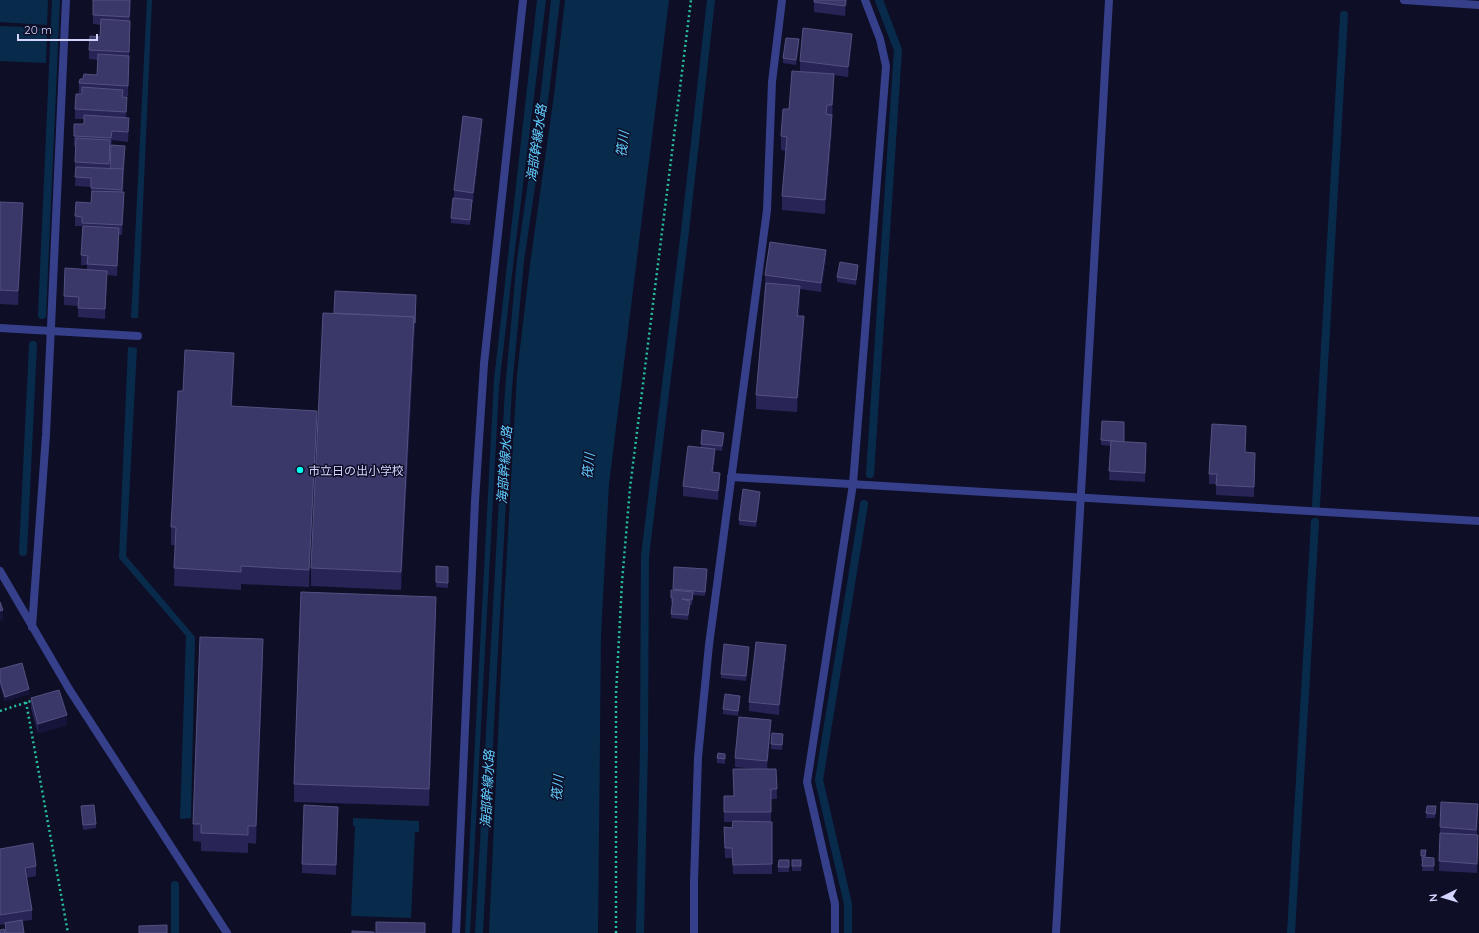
<svg xmlns="http://www.w3.org/2000/svg" width="1479" height="933" viewBox="0 0 1479 933" font-family="Quicksand,'Noto Sans JP',sans-serif">
<rect width="100%" height="100%" fill="#0e0e27"/>
<g fill="#092b4b">
<polygon points="0,0 48,0 47,25 0,22"/>
<polygon points="147,0 152,0 138,318 131,318"/>
<polygon points="537,0 546,0 514,257 499,387 470,933 465,933 494,380"/>
<polygon points="551,0 560,0 549,93 524,261 512,388 483,933 475,933 505,389 517,259 541,91"/>
<polygon points="565,0 669,0 609,484 601,635 598,933 489,933 504,605 517,374 530,264 554,95"/>
<polygon points="0,26 47,28 46,63 0,61"/>
<polygon points="128,347 137,348 126,556 195,637 191,818 180,819 186,636 119,558"/>
<polygon points="353,818 419,821 419,832 415,832 411,918 351,916 355,826 353,826"/>
</g>
<g fill="none" stroke-linecap="round" stroke-linejoin="round">
<g stroke="#092b4b" stroke-width="8">
<polyline points="42,315 56,0"/>
<polyline points="870,474 898,50 879,0"/>
<polyline points="1316,505 1344,15"/>
<polyline points="23,552 33,345"/>
<polyline points="175,933 175,885"/>
<polyline points="640,933 644,747 645,556 685,231 711,0"/>
<polyline points="848,933 848,904 819,780 864,504"/>
<polyline points="1291,933 1315,522"/>
</g>
<g stroke="#27bf9f" stroke-width="2.5" stroke-dasharray="2 3" stroke-linecap="butt">
<polyline points="26,702 68,933"/>
<polyline points="0,711 34,700"/>
<polyline points="616,933 616,694 622,582 630,488 691,0"/>
</g>
<g stroke="#363f89" stroke-width="8">
<polyline points="1404,0 1479,5"/>
<polyline points="0,328 138,336"/>
<polyline points="731,477 1479,521"/>
<polyline points="32,627 46,435 66,0"/>
<polyline points="456,933 475,501 484,364 523,0"/>
<polyline points="694,933 694,882 698,757 709,645 767,210 772,82 782,0"/>
<polyline points="835,933 835,904 807,782 853,484 886,66 880,39 865,0"/>
<polyline points="1056,933 1109,0"/>
</g>
<polyline stroke="#363f89" stroke-width="8" points="0,571 69,689 227,933"/>
</g>
<g fill="#282556" fill-rule="evenodd">
<path d="M 93,0 L 131,0 L 130,21 L 130,30 L 128,96 L 123,96 L 127,106 L 126,117 L 129,127 L 128,142 L 112,140 L 111,145 L 125,150 L 123,192 L 124,202 L 122,235 L 119,235 L 117,276 L 107,275 L 105,319 L 78,317 L 78,306 L 64,305 L 64,296 L 87,270 L 87,265 L 81,265 L 82,226 L 75,226 L 75,216 L 91,203 L 91,187 L 75,186 L 76,171 L 75,171 L 75,162 L 76,146 L 74,146 L 74,136 L 84,124 L 84,119 L 75,119 L 75,109 L 82,94 L 82,93 L 79,93 L 79,83 L 83,79 L 97,75 L 98,60 L 89,59 L 89,50 L 100,37 L 101,25 L 93,24 ZM 110,148 L 111,148 L 110,169 L 109,169 Z"/>
<polygon points="814,0 847,0 845,16 814,12"/>
<polygon points="852,43 848,77 834,75 834,88 832,119 832,129 825,214 782,210 782,196 786,151 781,150 781,136 789,109 817,73 800,71 800,61"/>
<polygon points="799,44 796,65 783,63 783,58"/>
<polygon points="482,129 473,202 472,202 470,225 451,223 451,218 454,198 454,190"/>
<polygon points="0,202 23,217 18,305 0,304"/>
<polygon points="826,260 821,292 800,289 800,300 799,316 804,330 797,412 756,409 756,395 765,284 765,275"/>
<polygon points="858,270 856,285 837,282 837,277"/>
<polygon points="416,305 401,590 311,586 311,568 334,313"/>
<polygon points="234,371 232,406 317,429 309,587 241,584 241,590 174,586 175,545 171,545 171,527 183,391"/>
<polygon points="1246,436 1245,452 1255,462 1254,497 1216,495 1216,484 1209,484 1209,474"/>
<polygon points="724,438 722,451 715,450 715,458 713,472 720,483 718,500 683,496 683,486 701,447 701,444"/>
<polygon points="1101,440 1124,442 1146,453 1145,482 1109,480 1111,446 1101,445"/>
<polygon points="760,497 756,527 739,525 739,520"/>
<polygon points="436,566 448,567 448,588 436,587"/>
<polygon points="674,567 707,574 705,596 693,595 692,605 690,605 688,620 671,618 672,603 671,603 671,598 673,590"/>
<polygon points="436,615 429,806 294,802 294,784"/>
<polygon points="749,652 746,681 721,678 721,674"/>
<polygon points="786,655 779,715 749,711 749,702"/>
<polygon points="263,657 256,844 248,843 248,853 201,851 201,842 193,841 193,824"/>
<polygon points="0,669 29,694 5,701 0,685"/>
<polygon points="31,698 67,725 38,733 31,708"/>
<polygon points="740,701 738,716 723,714 723,709"/>
<polygon points="771,730 767,769 776,769 777,799 771,799 771,821 772,822 772,874 733,874 732,858 725,858 724,827 732,828 733,822 724,822 724,796 733,796 755,769 735,767 735,758"/>
<polygon points="783,739 782,750 771,749 771,744"/>
<polygon points="717,758 725,759 725,764 717,763"/>
<polygon points="81,806 96,824 96,828 83,830"/>
<polygon points="1427,806 1436,806 1435,818 1426,818"/>
<polygon points="1478,814 1477,835 1478,844 1477,873 1439,871 1440,837 1440,827"/>
<polygon points="338,816 336,875 302,873 302,864"/>
<polygon points="0,849 36,866 36,876 26,878 32,910 32,920 23,921 24,933 5,933 5,924 0,925"/>
<polygon points="1421,850 1426,850 1426,857 1434,858 1434,871 1422,871 1423,861 1421,861"/>
<polygon points="779,860 789,860 789,872 778,872"/>
<rect x="792" y="860" width="9" height="11"/>
</g>
<g fill="#16143b">
<polygon points="130,0 131,0 129,27 129,17"/>
<polygon points="846,0 847,0 845,16 845,6"/>
<polygon points="130,21 130,30 129,62 129,52"/>
<polygon points="852,34 852,43 848,77 848,67"/>
<polygon points="799,39 799,44 796,65 796,60"/>
<polygon points="834,74 834,88 832,119 832,105"/>
<polygon points="832,115 832,129 825,214 825,200"/>
<polygon points="129,118 129,127 128,142 128,132"/>
<polygon points="482,119 482,129 473,202 473,193"/>
<polygon points="110,140 110,150 109,173 109,164"/>
<polygon points="123,169 123,179 122,199 122,190"/>
<polygon points="124,192 124,202 122,235 122,225"/>
<polygon points="23,203 23,217 18,305 18,291"/>
<polygon points="119,228 119,238 117,276 117,266"/>
<polygon points="826,250 826,260 821,292 821,283"/>
<polygon points="858,265 858,270 856,285 856,280"/>
<polygon points="107,271 107,281 105,319 105,309"/>
<polygon points="800,286 800,300 797,330 797,316"/>
<polygon points="416,295 416,305 415,333 415,323"/>
<polygon points="804,316 804,330 797,412 797,398"/>
<polygon points="414,317 414,335 401,590 401,572"/>
<polygon points="234,353 234,371 231,424 231,406"/>
<polygon points="317,411 317,429 309,587 309,570"/>
<polygon points="724,433 724,438 722,451 722,446"/>
<polygon points="1146,443 1146,453 1145,482 1145,473"/>
<polygon points="715,449 715,458 712,482 712,472"/>
<polygon points="1255,453 1255,462 1254,497 1254,487"/>
<polygon points="720,473 720,483 718,500 718,491"/>
<polygon points="760,492 760,497 756,527 756,522"/>
<polygon points="436,597 436,615 429,806 429,789"/>
<polygon points="3,610 3,620 0,621 0,611"/>
<polygon points="263,639 263,657 256,844 256,826"/>
<polygon points="786,645 786,655 779,715 779,705"/>
<polygon points="749,647 749,652 746,681 746,676"/>
<polygon points="29,689 29,694 5,701 5,697"/>
<polygon points="67,715 67,725 38,733 38,724"/>
<polygon points="771,720 771,730 767,770 767,761"/>
<polygon points="338,807 338,816 336,875 336,865"/>
<polygon points="1478,835 1478,844 1477,873 1477,864"/>
</g>
<g fill="#3a3868" stroke="#525180">
<polygon points="93,0 130,0 129,17 93,15"/>
<polygon points="814,0 846,0 845,6 814,2"/>
<polygon points="101,19 130,21 129,52 89,50 90,36 100,37"/>
<polygon points="803,28 852,34 848,67 800,61"/>
<polygon points="786,38 799,39 796,60 783,58"/>
<polygon points="98,54 129,56 128,86 79,83 80,79 83,79 84,74 97,75"/>
<polygon points="792,71 834,74 832,105 827,105 826,114 832,115 825,200 782,196 787,137 781,136 783,109 789,109"/>
<polygon points="82,87 123,90 122,97 127,97 126,112 75,109 76,94 82,94"/>
<polygon points="84,115 129,118 128,132 112,131 111,138 74,136 74,124 84,124"/>
<polygon points="463,116 482,119 473,193 454,190"/>
<polygon points="76,138 110,140 109,164 75,162"/>
<polygon points="111,145 125,146 123,170 110,169"/>
<polygon points="76,167 123,169 122,190 91,188 91,178 75,177"/>
<polygon points="92,191 124,192 122,225 82,223 82,217 75,216 76,202 91,203"/>
<polygon points="453,198 472,200 470,220 451,218"/>
<polygon points="0,202 23,203 18,291 0,290"/>
<polygon points="83,226 119,228 117,266 87,264 88,256 81,255"/>
<polygon points="770,242 826,250 821,283 765,275"/>
<polygon points="840,262 858,265 856,280 837,277"/>
<polygon points="65,268 107,271 105,309 78,308 79,297 64,296"/>
<polygon points="766,283 800,286 797,316 804,316 797,398 756,395"/>
<polygon points="335,291 416,295 415,323 414,317 334,313"/>
<polygon points="323,313 414,317 401,572 311,568"/>
<polygon points="185,350 234,353 231,406 317,411 309,570 241,566 241,572 174,568 176,527 171,527 178,391 183,391"/>
<polygon points="1102,421 1124,422 1124,442 1101,440"/>
<polygon points="1212,424 1246,426 1245,452 1255,453 1254,487 1216,485 1217,474 1209,474"/>
<polygon points="702,430 724,433 722,446 701,444"/>
<polygon points="1111,441 1146,443 1145,473 1109,471"/>
<polygon points="688,446 715,449 712,472 720,473 718,491 683,486"/>
<polygon points="743,489 760,492 756,522 739,520"/>
<polygon points="436,566 448,567 448,583 436,582"/>
<polygon points="674,567 707,569 705,592 673,589"/>
<polygon points="671,590 693,592 692,600 682,599 690,601 688,615 671,614 673,598 671,598"/>
<polygon points="301,592 436,597 429,789 294,784"/>
<polygon points="0,602 3,610 0,611"/>
<polygon points="200,637 263,639 256,826 248,826 248,835 201,833 201,824 193,824"/>
<polygon points="756,642 786,645 779,705 749,702"/>
<polygon points="724,644 749,647 746,676 721,674"/>
<polygon points="22,663 29,689 5,697 0,680 0,669"/>
<polygon points="59,690 67,715 38,724 31,698"/>
<polygon points="725,694 740,696 738,711 723,709"/>
<polygon points="739,717 771,720 767,761 735,758"/>
<polygon points="772,733 783,734 782,745 771,744"/>
<polygon points="718,753 725,754 725,759 717,758"/>
<polygon points="733,769 776,769 777,789 771,789 771,812 724,812 724,796 734,796"/>
<polygon points="1441,802 1478,804 1476,830 1440,827"/>
<polygon points="94,805 96,824 83,825 81,806"/>
<polygon points="304,805 338,807 336,865 302,864"/>
<polygon points="1427,806 1436,806 1435,814 1426,813"/>
<polygon points="733,821 772,822 772,864 733,865 732,848 725,848 724,827 732,828"/>
<polygon points="1440,833 1478,835 1477,864 1439,861"/>
<polygon points="33,843 36,866 25,868 32,910 0,915 0,849"/>
<polygon points="1421,850 1426,850 1425,856 1421,856"/>
<polygon points="1423,857 1434,858 1434,866 1422,866"/>
<polygon points="779,860 789,860 789,867 778,867"/>
<rect x="792" y="860" width="9" height="6"/>
<polygon points="22,920 24,933 6,933 5,923"/>
<polygon points="376,922 425,923 425,933 376,933"/>
<polygon points="167,925 167,933 139,933 139,926"/>
<polygon points="4,929 5,933 0,933 0,930"/>
<polygon points="352,931 374,932 374,933 352,933"/>
</g>
<circle fill="#00fef1" stroke="#0e0e27" stroke-width="1.5" cx="300" cy="470" r="4"/>
<g text-anchor="middle" dominant-baseline="central" stroke-width="3" stroke-linejoin="round" paint-order="stroke">
<g font-size="12" fill="#d3d5ff" stroke="#0e0e27" text-anchor="start">
<text x="308" y="470">市立日の出小学校</text>
</g>
<g font-size="13" font-style="italic" fill="#61ceff" stroke="#0e0e27">
<text transform="translate(536 143) rotate(-82)">海部幹線水路</text>
<text transform="translate(622 144) rotate(-83)">筏川</text>
<text transform="translate(504 465) rotate(-86)">海部幹線水路</text>
<text transform="translate(588 466) rotate(-84)">筏川</text>
<text transform="translate(557 788) rotate(-85)">筏川</text>
<text transform="translate(487 789) rotate(-87)">海部幹線水路</text>
</g>
</g>
<g transform="translate(1443 897) rotate(265)" stroke="#0e0e27" stroke-width="3" paint-order="stroke">
<path d="M0-3L7 15L0 10L-7 15Z" fill="#d3d5ff"/>
<text y="-6" font-size="11" font-weight="bold" text-anchor="middle" fill="#d3d5ff">N</text>
</g>
<path d="M18 34v6h79v-6" fill="none" stroke="#d3d5ff" stroke-width="2"/>
<text x="24" y="34" font-size="12" fill="#d3d5ff" stroke="#0e0e27" stroke-width="3" paint-order="stroke">20 m</text>
</svg>
